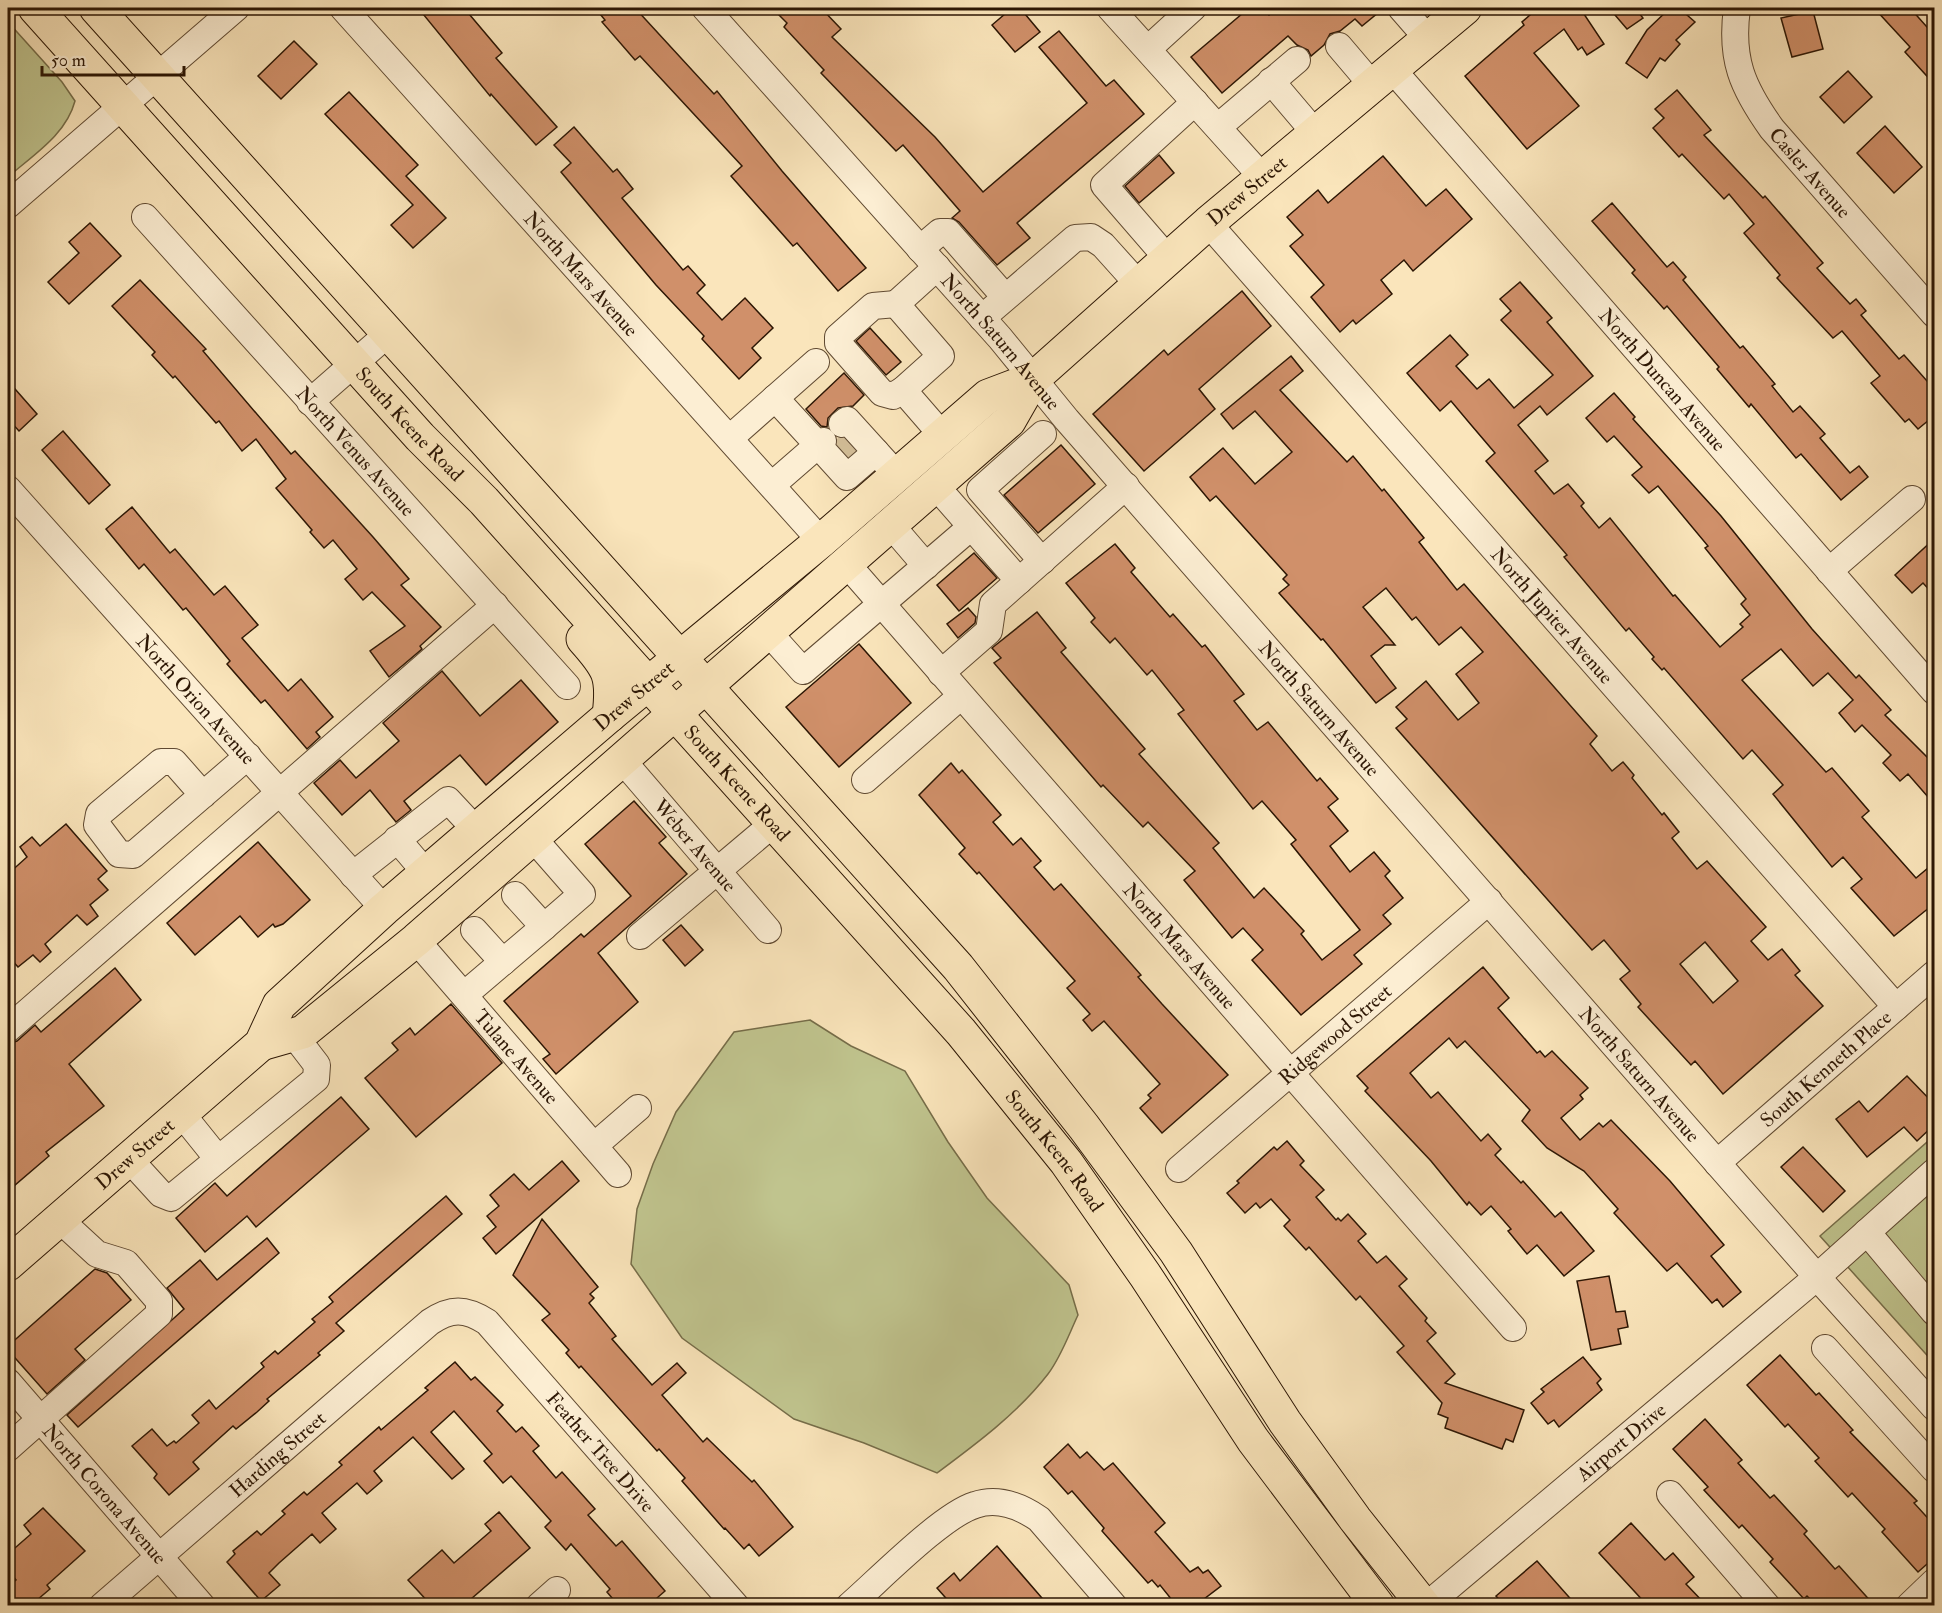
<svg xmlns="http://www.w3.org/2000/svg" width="1942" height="1613" viewBox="0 0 1942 1613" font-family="'IM FELL Double Pica',serif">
<rect width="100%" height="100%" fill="#fae5bb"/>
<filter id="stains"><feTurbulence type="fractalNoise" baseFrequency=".00333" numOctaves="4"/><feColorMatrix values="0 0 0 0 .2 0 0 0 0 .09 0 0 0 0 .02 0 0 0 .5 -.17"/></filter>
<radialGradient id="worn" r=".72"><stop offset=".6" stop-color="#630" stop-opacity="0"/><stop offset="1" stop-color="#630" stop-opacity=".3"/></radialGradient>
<g fill="#c0c48e" stroke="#766d49" stroke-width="1.5">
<path d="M 8,22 L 62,82 L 75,101 C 66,135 33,155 8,177 Z"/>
<path d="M 810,1020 L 851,1046 L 905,1071 L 948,1142 L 987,1198 L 1069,1285 L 1078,1315 C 1069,1334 1061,1357 1048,1374 C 1018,1413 976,1444 937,1473 L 864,1443 L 794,1419 L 682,1338 L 631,1264 L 637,1209 L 653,1164 L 676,1112 L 734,1032 Z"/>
<polygon points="1934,1136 1934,1363 1820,1236"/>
</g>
<g fill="#d0906a" stroke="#2c1604" stroke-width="1.5" fill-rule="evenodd">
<polygon points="431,8 464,8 502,53 496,58 557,127 536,145 491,94 490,96 423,14"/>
<polygon points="595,8 635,8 714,94 717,91 782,171 866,268 838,291 797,243 793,246 731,176 742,166 640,56 635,60 602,22 605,20"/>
<polygon points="772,8 821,8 841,29 832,37 935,137 983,192 1087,103 1039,47 1059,31 1106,86 1114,80 1144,114 1017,223 1030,238 997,265 959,222 952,218 960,211 903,145 896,151 821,73 824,70 784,27 787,23"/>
<polygon points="1012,8 1020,8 1040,32 1015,52 992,25"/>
<polygon points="1249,8 1262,8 1269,15 1278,8 1384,8 1362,26 1355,19 1340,31 1330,34 1324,45 1311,56 1308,50 1297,45 1288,36 1222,93 1191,57"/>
<polygon points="1538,8 1580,8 1604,44 1587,55 1582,47 1578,50 1564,29 1534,53 1579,106 1527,149 1465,76 1524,25 1522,22"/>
<polygon points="1609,8 1635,8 1643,18 1627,29"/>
<polygon points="1670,8 1679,8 1695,22 1676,40 1680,44 1665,61 1660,58 1647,78 1626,63 1647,30"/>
<polygon points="1874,8 1910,8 1935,36 1935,85 1905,52 1910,47"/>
<polygon points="1813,11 1823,49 1792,57 1781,18"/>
<polygon points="294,41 317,64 281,99 258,76"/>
<polygon points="1848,71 1872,97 1844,123 1820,97"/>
<polygon points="1677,90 1711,130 1704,135 1763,198 1765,196 1823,263 1817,268 1850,304 1856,299 1866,311 1861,315 1899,359 1904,355 1935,390 1935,415 1918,429 1909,419 1905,422 1871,383 1880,376 1842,331 1833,338 1777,278 1780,275 1744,233 1754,224 1729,194 1724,199 1682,154 1679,157 1653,128 1664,118 1655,109"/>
<polygon points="349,92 418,165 406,176 446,218 413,248 391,225 413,205 325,114"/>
<polygon points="1885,126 1922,167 1894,193 1857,153"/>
<polygon points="574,127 613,172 617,169 633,189 622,198 683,270 688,266 705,285 697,293 722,320 745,298 773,328 752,348 761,358 739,379 702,339 704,336 656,285 561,172 571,163 554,145"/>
<polygon points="1159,155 1174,173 1139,203 1125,186"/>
<polygon points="1383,156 1426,206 1446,189 1472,219 1413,271 1404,260 1381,280 1392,294 1356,324 1353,320 1340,332 1311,297 1324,285 1290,246 1303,235 1287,217 1318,190 1328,203"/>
<polygon points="1612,203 1667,267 1673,262 1686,277 1683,280 1740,348 1743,346 1775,384 1772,386 1793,412 1800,406 1825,434 1820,438 1850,473 1859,466 1868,477 1841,500 1801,454 1796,458 1751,404 1749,407 1717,369 1719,367 1667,306 1664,309 1632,273 1635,270 1592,221"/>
<polygon points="90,223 121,256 69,304 48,282 79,253 69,242"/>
<polygon points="140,280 206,349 203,351 291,454 295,451 373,537 409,579 401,585 441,627 420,646 422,649 389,677 370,651 405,626 372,592 363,600 345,579 357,569 333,540 324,548 310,532 312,530 276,488 286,479 256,439 242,451 219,421 216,423 175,376 173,378 152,355 155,352 112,306"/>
<polygon points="1520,282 1552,318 1547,322 1593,376 1547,415 1540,406 1518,425 1548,461 1535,471 1554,494 1568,484 1584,503 1581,506 1599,528 1610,518 1673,596 1675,595 1720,647 1743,627 1740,624 1750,615 1741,604 1746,599 1705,548 1708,546 1658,486 1649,493 1632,475 1642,467 1614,436 1607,442 1586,418 1614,393 1635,417 1633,419 1721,516 1812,629 1856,678 1859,675 1891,710 1885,715 1935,765 1935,805 1908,774 1900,781 1883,763 1891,755 1862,725 1855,732 1839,713 1853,700 1828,673 1813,686 1781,649 1742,680 1826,772 1832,768 1869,811 1862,817 1916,878 1928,868 1935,876 1935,903 1894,936 1851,888 1862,879 1843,857 1832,867 1773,794 1783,785 1752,750 1743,759 1664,668 1662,670 1652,659 1654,657 1629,628 1626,631 1564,557 1567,555 1486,461 1495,453 1472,426 1451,401 1440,411 1407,373 1450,335 1468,355 1456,366 1477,389 1489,379 1514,408 1553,375 1501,320 1511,311 1500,299"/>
<polygon points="1242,291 1271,326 1199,389 1215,409 1144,471 1093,414 1164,350 1168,355"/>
<polygon points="870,328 901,362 886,375 856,341"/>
<path d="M 1291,356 L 1303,371 L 1280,390 L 1347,462 L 1353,456 L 1382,491 L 1384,489 L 1424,538 L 1419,542 L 1457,590 L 1464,584 L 1597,736 L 1590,744 L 1612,771 L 1623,762 L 1634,775 L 1632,778 L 1662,815 L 1664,813 L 1679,832 L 1672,838 L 1697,869 L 1707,861 L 1766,927 L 1751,941 L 1768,960 L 1782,949 L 1800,971 L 1795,975 L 1823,1006 L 1723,1094 L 1695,1061 L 1691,1065 L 1638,1007 L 1641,1004 L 1620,979 L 1630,971 L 1604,940 L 1592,950 L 1396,728 L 1407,719 L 1396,707 L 1426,681 L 1458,720 L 1479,703 L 1456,674 L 1483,652 L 1461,627 L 1439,645 L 1416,617 L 1412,620 L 1386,588 L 1363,607 L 1395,645 L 1385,645 L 1371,656 L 1396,688 L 1376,703 L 1323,639 L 1321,640 L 1279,593 L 1289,585 L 1283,579 L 1287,575 L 1216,496 L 1210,501 L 1190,477 L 1223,448 L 1255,484 L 1292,452 L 1255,411 L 1233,429 L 1221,414 ZM 1705,942 L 1738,981 L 1713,1003 L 1680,964 Z"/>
<polygon points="844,373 864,395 853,406 838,408 828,418 827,427 821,426 806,409"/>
<polygon points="8,381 37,414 19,431 8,419"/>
<polygon points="63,431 110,485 89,504 42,450"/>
<polygon points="1061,445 1095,484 1038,533 1004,495"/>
<polygon points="132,507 170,553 175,549 214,595 225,586 258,625 242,638 288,691 301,679 333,717 316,732 320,737 307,749 265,700 261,703 227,664 230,661 186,608 183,610 144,564 139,569 106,529"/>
<polygon points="1935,538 1935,596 1923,583 1912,593 1895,575"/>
<polygon points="1115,544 1135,568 1131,572 1170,617 1173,614 1202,647 1205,645 1244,694 1234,701 1257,730 1268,722 1317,781 1320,778 1338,799 1328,807 1348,831 1330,846 1350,872 1374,852 1390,871 1385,876 1403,898 1383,915 1391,924 1354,955 1362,964 1301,1015 1252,960 1263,950 1243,928 1232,938 1184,880 1195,871 1148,822 1143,827 1103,785 1101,787 994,663 1001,658 992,648 1037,612 1066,648 1061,652 1145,749 1139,754 1219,843 1213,848 1254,898 1264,888 1304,931 1301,934 1322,960 1360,930 1291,844 1296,840 1262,801 1253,809 1178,714 1184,710 1152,670 1147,675 1115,638 1110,643 1091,622 1095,618 1066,583"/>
<polygon points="974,553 997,578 959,611 937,585"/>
<polygon points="968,608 976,617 975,623 958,638 947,624"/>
<polygon points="859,644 911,703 839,767 786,707"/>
<polygon points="442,671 480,716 521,680 558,722 486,785 460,755 404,801 411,810 396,822 370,790 342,815 314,783 340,760 356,778 399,741 383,723"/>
<polygon points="951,763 959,773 962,770 1001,815 993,822 1013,845 1021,838 1041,861 1034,867 1054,890 1061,884 1141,975 1138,977 1162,1004 1228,1075 1162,1133 1140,1108 1151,1098 1148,1095 1160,1084 1104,1021 1092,1031 1083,1020 1090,1014 1067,988 1075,981 979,872 977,874 959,854 965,848 919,795"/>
<polygon points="634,801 666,837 659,843 687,874 598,953 638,1002 556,1074 543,1059 550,1054 504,1001 581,934 584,937 631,896 585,844"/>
<polygon points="66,824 107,871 98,879 108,890 90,905 98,916 87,925 77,915 45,944 51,952 40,962 33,955 18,967 8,956 8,874 27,857 20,847 32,837 40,846"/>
<polygon points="258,842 310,900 283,924 275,927 273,924 258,937 240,916 195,955 167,923"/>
<polygon points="681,925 703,950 685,966 663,940"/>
<polygon points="1483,967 1509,998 1498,1008 1537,1053 1540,1051 1545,1057 1552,1051 1588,1088 1580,1095 1583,1099 1561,1118 1580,1140 1599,1123 1603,1127 1611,1120 1670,1181 1724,1245 1711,1256 1741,1292 1723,1307 1717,1299 1712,1303 1677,1263 1667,1271 1614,1213 1618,1209 1584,1171 1547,1148 1522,1121 1530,1110 1465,1041 1457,1048 1449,1038 1410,1073 1431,1098 1438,1092 1481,1141 1488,1134 1501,1149 1495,1155 1521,1183 1523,1181 1555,1217 1561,1212 1594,1251 1564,1276 1537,1245 1527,1254 1508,1231 1511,1229 1491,1206 1481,1215 1469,1202 1467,1205 1431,1161 1365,1091 1368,1088 1357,1076"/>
<polygon points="115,968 141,1000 69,1064 104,1106 46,1152 49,1156 8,1191 8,1044 17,1041 35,1025 41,1032"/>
<polygon points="451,1004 502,1063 416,1137 365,1078 398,1050 392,1043 410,1028 415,1035"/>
<polygon points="1907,1076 1935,1105 1935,1124 1917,1141 1904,1127 1867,1157 1836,1119 1859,1101 1868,1112"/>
<polygon points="341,1097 369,1129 256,1227 247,1216 205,1252 176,1218 215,1183 227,1196"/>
<polygon points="1287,1141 1304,1161 1300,1165 1324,1190 1316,1197 1336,1220 1338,1218 1341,1221 1348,1214 1366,1234 1358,1241 1377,1263 1386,1256 1407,1279 1399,1286 1427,1318 1425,1321 1436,1333 1427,1341 1455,1374 1445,1383 1524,1410 1513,1442 1506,1439 1502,1449 1445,1428 1448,1418 1438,1414 1442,1403 1397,1352 1404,1346 1360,1296 1356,1300 1309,1247 1306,1250 1284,1226 1290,1220 1271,1199 1260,1208 1256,1203 1245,1213 1227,1193 1239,1183 1237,1181 1274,1147 1277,1150"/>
<polygon points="1803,1147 1845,1191 1823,1212 1781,1167"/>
<polygon points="562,1161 579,1181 496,1254 483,1238 496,1227 487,1216 499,1206 490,1195 514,1174 529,1190"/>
<polygon points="446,1196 462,1214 336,1323 344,1331 318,1353 320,1355 267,1399 269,1401 257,1412 236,1429 233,1426 193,1462 199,1469 169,1495 154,1478 157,1474 132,1446 152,1429 167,1446 174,1441 176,1443 199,1423 192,1415 209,1400 216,1409 264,1367 261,1363 275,1351 278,1354 315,1322 312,1319 333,1302 329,1297"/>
<polygon points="542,1219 598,1287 590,1294 594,1298 589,1303 616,1336 612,1339 652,1385 677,1363 686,1373 662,1395 703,1442 707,1438 752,1482 754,1480 793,1527 759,1556 749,1544 744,1549 725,1528 724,1529 682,1481 685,1478 659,1449 657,1451 581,1366 579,1368 566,1353 569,1350 542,1320 550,1314 513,1275"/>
<polygon points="267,1238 279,1253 78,1427 67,1415 184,1309 167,1288 200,1260 217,1280"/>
<polygon points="95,1269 107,1273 131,1300 75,1349 85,1360 47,1394 8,1350 8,1346"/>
<polygon points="1609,1276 1616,1312 1625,1311 1628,1327 1618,1329 1621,1344 1591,1350 1577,1281"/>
<polygon points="1780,1355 1816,1395 1819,1393 1853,1430 1850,1432 1917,1501 1914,1503 1935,1526 1935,1557 1918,1572 1882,1532 1885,1529 1852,1493 1848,1497 1815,1461 1819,1458 1788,1424 1785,1427 1747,1385"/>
<polygon points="1583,1357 1601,1379 1597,1383 1602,1390 1559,1427 1554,1420 1548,1424 1531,1403 1544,1392 1541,1389"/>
<polygon points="455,1362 471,1380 475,1377 503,1405 497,1411 516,1432 522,1427 539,1446 533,1451 556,1478 562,1472 595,1509 588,1515 616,1546 622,1541 665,1591 657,1598 663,1605 618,1605 607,1592 610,1589 571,1544 566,1550 545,1527 551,1521 511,1476 503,1483 484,1461 492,1454 454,1411 431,1432 464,1469 452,1479 413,1437 374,1471 382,1481 367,1494 357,1483 322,1513 336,1529 320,1543 312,1534 279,1563 269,1573 280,1585 261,1601 227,1562 235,1554 233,1551 257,1531 261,1535 285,1514 282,1511 304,1492 307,1495 342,1465 339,1462 379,1427 381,1430 428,1390 425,1388"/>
<polygon points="1705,1419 1742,1460 1738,1463 1770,1498 1774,1495 1807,1531 1804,1534 1835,1569 1839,1566 1874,1605 1816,1605 1807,1596 1804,1599 1770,1562 1773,1559 1742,1525 1739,1528 1704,1490 1708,1487 1673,1449"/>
<polygon points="1068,1444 1080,1458 1087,1452 1104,1470 1113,1463 1165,1523 1155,1532 1190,1572 1198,1567 1203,1573 1208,1570 1221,1586 1196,1605 1176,1605 1160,1585 1158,1587 1152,1580 1148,1583 1102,1531 1104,1528 1072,1491 1068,1494 1044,1467"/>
<polygon points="43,1508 85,1551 47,1585 50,1589 31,1605 8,1605 8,1587 16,1580 8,1570 8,1554 31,1534 24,1525"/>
<polygon points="499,1512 530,1548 464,1605 458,1599 451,1605 431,1605 408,1580 442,1550 454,1563 491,1531 485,1524"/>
<polygon points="1631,1523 1665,1560 1673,1553 1694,1577 1686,1584 1706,1605 1647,1605 1599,1553"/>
<polygon points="997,1546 1048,1605 952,1605 937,1588 954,1573 960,1581"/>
<polygon points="1537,1561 1576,1605 1504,1605 1496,1596"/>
</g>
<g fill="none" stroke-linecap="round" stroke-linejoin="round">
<polyline stroke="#d1bc96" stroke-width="26" stroke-dasharray="26 13" stroke-linecap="butt" points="837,456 857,439"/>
<g stroke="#604a32" stroke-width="28">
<g id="minor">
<path id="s1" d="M 343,8 L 821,541"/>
<path id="s2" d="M 705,8 L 1000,338 L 1067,420 L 1817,1277 L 1934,1407"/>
<polyline points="1110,8 1263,178"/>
<polyline points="1401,8 1428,39"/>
<path id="s3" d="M 1737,8 C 1730,59 1742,87 1772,129 L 1934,314"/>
<polyline points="1339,46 1373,86"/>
<polyline points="1148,49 1193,8"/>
<path id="s4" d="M 1392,69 L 1934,691"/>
<polyline points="1271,81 1316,134"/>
<polyline points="1218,127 1297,60"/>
<polyline points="8,205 236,8"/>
<path id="s5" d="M 145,217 L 567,686"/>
<path id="s6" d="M 1208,223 L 1896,1007"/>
<polyline points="920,249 940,232 948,232 1005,297"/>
<polyline points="1168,259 1104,185 1195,102"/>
<polyline points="937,267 896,304 941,356 903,390 942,435"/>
<polyline points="896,304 873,306 838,337 838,343 882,393 893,396 903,390"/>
<polyline points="982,318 1075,238 1091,237 1103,245 1139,285"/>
<polyline points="310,402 390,332"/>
<polyline points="842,424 847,420 886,463"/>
<polyline points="730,438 816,362"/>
<polyline points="823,441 818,445 847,477 876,452"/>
<polyline points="772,485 818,445 775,398"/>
<polyline points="935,485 1019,581"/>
<path id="s7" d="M 8,489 L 384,909"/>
<polyline points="890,524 926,566"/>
<polyline points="1042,561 980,490 1043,434"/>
<path id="s8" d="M 846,563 L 1513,1328"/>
<polyline points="1829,571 1912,499"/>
<polyline points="768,632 803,671 971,527"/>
<polyline points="941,673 989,631 993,604 1126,486"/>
<path id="s9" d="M 623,761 L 768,930"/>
<polyline points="865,780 961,696"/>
<polyline points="203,795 174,762 161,762 99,814 97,825 119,854 133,855 248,756"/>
<polyline points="397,839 426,873"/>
<polyline points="353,875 448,800 476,830"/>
<polyline points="515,895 544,927 582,894 533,838"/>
<polyline points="474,930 503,962"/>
<polyline points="640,936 774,823"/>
<path id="s10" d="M 416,940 L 618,1174"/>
<polyline points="464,995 544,927"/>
<polyline points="8,1029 495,605"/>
<polyline points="181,1113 218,1159"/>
<polyline points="594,1146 638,1108"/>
<polyline points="129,1159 161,1194 171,1198 316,1079 317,1065 294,1035"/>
<path id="s11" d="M 1717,1163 L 1934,974"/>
<path id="s12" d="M 1179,1169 L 1489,901"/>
<polyline points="1867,1232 1934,1312"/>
<polyline points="1825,1348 1934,1469"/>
<path id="s13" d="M 8,1382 L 202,1606"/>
<polyline points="8,1448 159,1314 159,1301 126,1263 97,1254 59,1219"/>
<polyline points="1670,1494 1767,1606"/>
<path id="s14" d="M 102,1606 L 430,1322 C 451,1308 465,1308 487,1322 L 736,1606"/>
<polyline points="539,1606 557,1590"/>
<path d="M 849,1606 C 878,1581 942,1515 975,1505 C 998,1497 1020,1506 1039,1519 L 1114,1606"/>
<path id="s15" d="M 1426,1606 L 1817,1277 L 1934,1172"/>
<polyline points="1909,1606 1934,1582"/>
</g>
</g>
<g stroke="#2c1604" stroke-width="35">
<g id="major">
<path id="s16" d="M 35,8 L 420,437 L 484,501 L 961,1032 L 1066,1162 L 1145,1275 L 1253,1440 L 1378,1606"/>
<polyline points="96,8 958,967 1084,1127 1176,1252 1285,1422 1355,1519 1424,1606"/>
<path d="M 583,639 C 609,668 614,676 609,716"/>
<path id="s17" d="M 261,1044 L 303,1032 L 416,940 L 1009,421 L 1033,379 L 1208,223 L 1465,8"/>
<path id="s18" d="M 8,1264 L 261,1044 L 279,1005 L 384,909 L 609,716 L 821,541 L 988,396 L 1033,379"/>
</g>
</g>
<use href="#minor" stroke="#fceed3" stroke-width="26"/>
<use href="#major" stroke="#fae5bb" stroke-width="33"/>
</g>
<g text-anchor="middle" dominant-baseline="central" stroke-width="6" stroke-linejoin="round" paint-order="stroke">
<g font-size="20" fill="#2c1604" stroke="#fceed3">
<text stroke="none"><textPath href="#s3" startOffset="188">Casler Avenue</textPath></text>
<text stroke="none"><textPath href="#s17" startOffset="1311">Drew Street</textPath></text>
<text stroke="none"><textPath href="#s1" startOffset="357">North Mars Avenue</textPath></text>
<text stroke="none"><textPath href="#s2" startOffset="446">North Saturn Avenue</textPath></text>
<text stroke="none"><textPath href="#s4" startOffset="412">North Duncan Avenue</textPath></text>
<text stroke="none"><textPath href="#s16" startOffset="560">South Keene Road</textPath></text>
<text stroke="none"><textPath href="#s5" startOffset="315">North Venus Avenue</textPath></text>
<text stroke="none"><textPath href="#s6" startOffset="522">North Jupiter Avenue</textPath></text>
<text stroke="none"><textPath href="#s18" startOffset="849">Drew Street</textPath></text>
<text stroke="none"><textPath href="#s7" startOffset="282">North Orion Avenue</textPath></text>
<text stroke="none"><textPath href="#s2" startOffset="932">North Saturn Avenue</textPath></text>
<text stroke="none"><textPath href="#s16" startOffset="1046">South Keene Road</textPath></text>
<text stroke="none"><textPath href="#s9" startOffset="111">Weber Avenue</textPath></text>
<text stroke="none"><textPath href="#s8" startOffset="508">North Mars Avenue</textPath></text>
<text stroke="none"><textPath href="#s12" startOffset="206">Ridgewood Street</textPath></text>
<text stroke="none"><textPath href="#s10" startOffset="154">Tulane Avenue</textPath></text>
<text stroke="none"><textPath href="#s11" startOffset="144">South Kenneth Place</textPath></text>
<text stroke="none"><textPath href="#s2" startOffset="1418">North Saturn Avenue</textPath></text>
<text stroke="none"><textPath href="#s16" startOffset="1532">South Keene Road</textPath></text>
<text stroke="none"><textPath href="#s18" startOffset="168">Drew Street</textPath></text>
<text stroke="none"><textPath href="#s15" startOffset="255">Airport Drive</textPath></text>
<text stroke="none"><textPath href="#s14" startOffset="668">Feather Tree Drive</textPath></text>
<text stroke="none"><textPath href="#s14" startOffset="232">Harding Street</textPath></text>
<text stroke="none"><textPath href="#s13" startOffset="148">North Corona Avenue</textPath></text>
</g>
</g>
<rect width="1942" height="1613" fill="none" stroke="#fae5bb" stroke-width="30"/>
<rect x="9" y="9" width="1924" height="1595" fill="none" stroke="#2c1604" stroke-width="3"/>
<rect x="15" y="15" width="1912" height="1583" fill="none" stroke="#2c1604" stroke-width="1.5"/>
<path d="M42 66v9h142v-9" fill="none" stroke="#2c1604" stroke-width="3"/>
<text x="51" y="66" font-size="18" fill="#2c1604" stroke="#fceed3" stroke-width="4.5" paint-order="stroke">50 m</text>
<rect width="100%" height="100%" filter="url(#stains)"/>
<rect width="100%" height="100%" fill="url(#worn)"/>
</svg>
